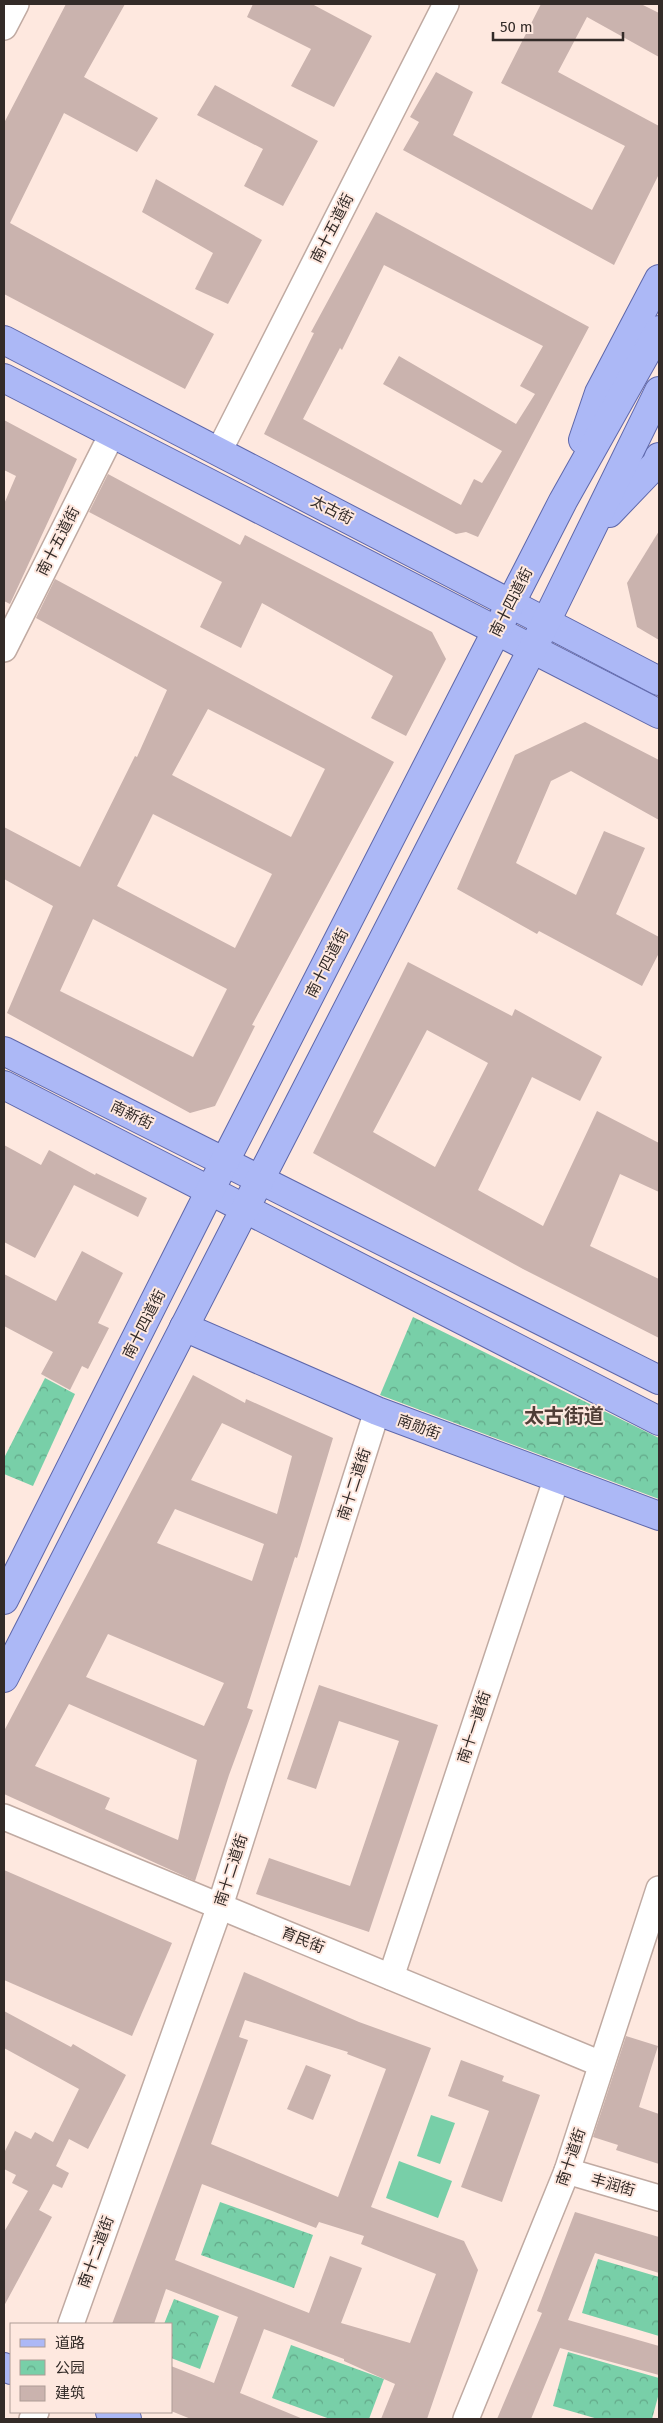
<svg xmlns="http://www.w3.org/2000/svg" width="663" height="2423" viewBox="0 0 663 2423" font-family="'Fira Sans','Noto Sans SC',sans-serif">
<defs>
<pattern id="park-crowns" width="20" height="18" patternUnits="userSpaceOnUse" patternTransform="scale(1.25)"><rect width="20" height="18" fill="#78cfa8"/><path d="M2 6a3 3 0 1 1 6 0M12 15a3 3 0 1 1 6 0" fill="none" stroke="#63a889"/></pattern>
</defs>
<rect width="100%" height="100%" fill="#fee8df"/>
<g fill="url(#park-crowns)">
<polygon points="413,1317 659,1438 659,1499 380,1395"/>
<polygon points="45,1378 75,1394 33,1486 4,1474 4,1458"/>
<polygon points="220,2202 313,2235 294,2288 201,2255"/>
<polygon points="598,2259 659,2277 659,2336 582,2313"/>
<polygon points="174,2299 219,2316 200,2369 171,2358 171,2324 164,2324"/>
<polygon points="291,2345 384,2379 369,2419 330,2419 272,2398"/>
<polygon points="568,2352 659,2378 659,2393 652,2419 598,2419 553,2406"/>
</g>
<g fill="#78cfa8">
<polygon points="431,2115 455,2123 440,2164 417,2156"/>
<polygon points="399,2161 452,2181 438,2218 386,2198"/>
</g>
<g fill="#cab3ae" fill-rule="evenodd">
<polygon points="66,4 125,4 84,77 158,118 137,152 64,113 10,223 214,334 185,389 4,294 4,123"/>
<polygon points="253,4 312,4 372,36 334,107 291,86 311,49 247,17"/>
<polygon points="541,4 641,4 659,13 659,57 587,17 558,72 659,126 659,174 614,265 403,150 419,122 410,117 436,72 473,92 453,135 592,210 625,146 501,83"/>
<polygon points="215,85 318,141 283,206 244,186 263,149 197,115"/>
<polygon points="156,179 262,240 228,304 195,289 213,253 142,212"/>
<path d="M 376,212 L 589,327 L 478,537 L 466,532 L 456,534 L 264,434 L 314,333 L 311,332 ZM 384,265 L 543,346 L 520,386 L 535,394 L 516,424 L 399,356 L 383,384 L 502,451 L 482,483 L 474,479 L 461,505 L 303,419 L 340,348 L 342,350 Z"/>
<polygon points="4,420 77,459 10,604 4,601 4,504 16,476 4,470"/>
<polygon points="108,474 240,545 245,535 432,632 446,659 406,736 371,718 393,676 262,603 241,648 200,627 222,582 89,512"/>
<polygon points="659,531 659,640 637,627 627,583"/>
<path d="M 55,579 L 394,762 L 252,1025 L 255,1026 L 215,1106 L 190,1113 L 7,1013 L 53,906 L 4,879 L 4,827 L 80,867 L 135,756 L 137,757 L 167,690 L 36,618 ZM 208,709 L 325,769 L 291,837 L 172,775 ZM 153,814 L 272,874 L 235,948 L 117,886 ZM 93,919 L 227,989 L 193,1057 L 60,991 Z"/>
<polygon points="585,722 659,760 659,820 571,771 551,781 516,863 576,895 604,831 645,848 616,914 659,937 659,953 642,986 539,931 537,934 457,889 515,755"/>
<path d="M 408,962 L 512,1016 L 515,1009 L 602,1057 L 580,1101 L 532,1077 L 478,1190 L 543,1226 L 597,1111 L 659,1143 L 659,1192 L 620,1174 L 590,1246 L 659,1279 L 659,1338 L 523,1269 L 313,1153 ZM 427,1030 L 488,1063 L 435,1167 L 373,1132 Z"/>
<polygon points="4,1145 41,1165 49,1150 95,1175 96,1173 147,1198 138,1217 74,1185 35,1258 4,1242"/>
<polygon points="82,1251 123,1273 98,1323 109,1328 88,1369 82,1366 70,1390 41,1374 53,1352 4,1326 4,1274 56,1301"/>
<path d="M 193,1375 L 245,1403 L 246,1399 L 333,1438 L 297,1558 L 295,1557 L 247,1708 L 253,1710 L 229,1775 L 195,1881 L 4,1794 L 4,1731 ZM 222,1423 L 292,1456 L 277,1514 L 191,1480 ZM 175,1509 L 264,1544 L 252,1581 L 157,1543 ZM 108,1634 L 224,1683 L 204,1726 L 86,1677 ZM 69,1704 L 197,1760 L 178,1840 L 105,1809 L 110,1798 L 35,1766 Z"/>
<polygon points="319,1685 438,1725 369,1932 256,1894 269,1858 350,1886 399,1741 339,1721 316,1789 287,1779"/>
<polygon points="4,1870 172,1943 132,2036 4,1980"/>
<path d="M 244,1972 L 359,2022 L 431,2048 L 371,2207 L 464,2241 L 478,2270 L 427,2419 L 381,2419 L 395,2384 L 344,2361 L 344,2359 L 264,2329 L 240,2393 L 303,2419 L 191,2419 L 171,2411 L 171,2366 L 214,2383 L 238,2317 L 166,2289 L 154,2324 L 112,2324 ZM 245,2020 L 348,2052 L 347,2054 L 386,2069 L 338,2197 L 211,2144 L 248,2040 L 239,2037 ZM 202,2184 L 316,2228 L 319,2222 L 364,2236 L 361,2244 L 436,2274 L 410,2343 L 341,2323 L 362,2268 L 330,2256 L 309,2313 L 175,2260 Z"/>
<polygon points="4,2011 71,2047 73,2044 126,2075 88,2149 69,2139 56,2166 69,2173 62,2188 53,2184 39,2210 52,2217 4,2306 4,2232 28,2191 12,2183 16,2175 4,2169 4,2153 15,2131 31,2139 35,2132 53,2142 79,2089 4,2048"/>
<polygon points="626,2036 658,2046 639,2107 659,2114 659,2164 616,2150 618,2145 593,2137"/>
<polygon points="461,2060 504,2076 502,2081 540,2095 502,2202 461,2187 489,2111 448,2096"/>
<polygon points="306,2065 331,2075 313,2120 287,2109"/>
<polygon points="575,2212 659,2237 659,2273 595,2253 568,2320 659,2346 659,2375 560,2348 531,2419 497,2419 542,2313 537,2311"/>
</g>
<g fill="none" stroke-linecap="round" stroke-linejoin="round">
<g stroke="#c0aaa2" stroke-width="28">
<g id="minor">
<polyline points="4,27 16,4"/>
<polyline points="219,451 446,4"/>
<polyline points="4,649 112,434"/>
<polyline points="4,1817 601,2064"/>
<polyline points="391,1977 557,1477"/>
<polyline points="567,2171 659,2198"/>
<polyline points="71,2324 220,1906 377,1411"/>
<polyline points="32,2419 36,2412"/>
<polyline points="466,2419 567,2171 659,1889"/>
</g>
</g>
<g stroke="#5e67aa" stroke-width="30">
<g id="major">
<polyline points="4,340 659,681"/>
<polyline points="4,378 659,714"/>
<polyline points="583,440 599,393 659,279"/>
<polyline points="609,513 656,464 659,457"/>
<polyline points="4,1051 659,1380"/>
<polyline points="4,1085 659,1421"/>
<polyline points="184,1327 377,1411 659,1516"/>
<polyline points="4,1600 225,1161 563,501 659,330"/>
<polyline points="4,1678 540,634 659,391"/>
<polyline points="4,2367 11,2370"/>
<polyline points="110,2412 127,2419"/>
</g>
</g>
<use href="#minor" stroke="#fff" stroke-width="25"/>
<use href="#major" stroke="#acb8f6" stroke-width="28"/>
</g>
<g text-anchor="middle" dominant-baseline="central" stroke-width="4" stroke-linejoin="round" paint-order="stroke">
<g font-size="15" fill="#332b28" stroke="#fee8df">
<text transform="translate(332 228) rotate(-63)">南十五道街</text>
<text transform="translate(332 510) rotate(27)">太古街</text>
<text transform="translate(58 541) rotate(-63)">南十五道街</text>
<text transform="translate(511 602) rotate(-63)">南十四道街</text>
<text transform="translate(327 963) rotate(-63)">南十四道街</text>
<text transform="translate(132 1115) rotate(26)">南新街</text>
<text transform="translate(144 1324) rotate(-63)">南十四道街</text>
<text transform="translate(419 1427) rotate(20)">南勋街</text>
<text transform="translate(354 1484) rotate(-72)">南十二道街</text>
<text transform="translate(474 1727) rotate(-72)">南十一道街</text>
<text transform="translate(231 1870) rotate(-72)">南十二道街</text>
<text transform="translate(303 1940) rotate(22)">育民街</text>
<text transform="translate(571 2157) rotate(-71)">南十道街</text>
<text transform="translate(613 2185) rotate(16)">丰润街</text>
<text transform="translate(96 2252) rotate(-70)">南十二道街</text>
</g>
<g font-size="20" font-weight="bold" fill="#503e37" stroke="#fee8df">
<text x="564" y="1416">太古街道</text>
</g>
</g>
<rect width="663" height="2423" fill="none" stroke="#332b28" stroke-width="10"/>
<rect x="10" y="2323" width="162" height="90" fill="#fee8df" stroke="#ad9c96"/>
<rect x="20" y="2339" width="25" height="8" fill="#acb8f6" stroke="#ad9c96"/>
<text x="55" y="2348" font-size="15" fill="#332b28">道路</text>
<rect x="20" y="2360" width="25" height="15" fill="url(#park-crowns)" stroke="#ad9c96"/>
<text x="55" y="2373" font-size="15" fill="#332b28">公园</text>
<rect x="20" y="2386" width="25" height="15" fill="#cab3ae" stroke="#ad9c96"/>
<text x="55" y="2398" font-size="15" fill="#332b28">建筑</text>
<path d="M493 32v8h130v-8" fill="none" stroke="#332b28" stroke-width="2.5"/>
<text x="500" y="32" font-size="15" fill="#332b28" stroke="#fee8df" stroke-width="4" paint-order="stroke">50 m</text>
</svg>
